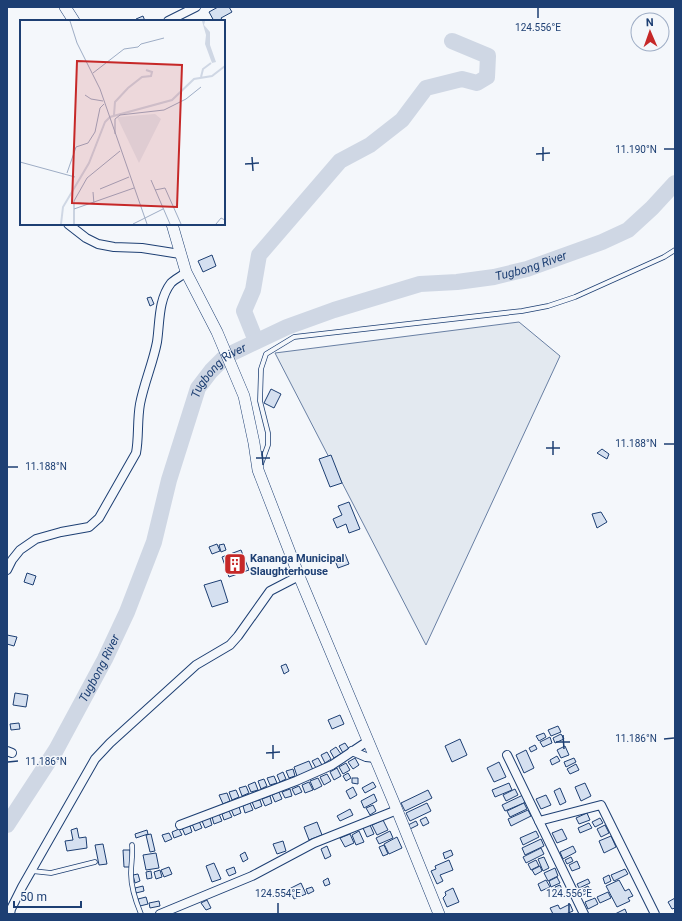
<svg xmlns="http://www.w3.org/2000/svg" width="682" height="921" viewBox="0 0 682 921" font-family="Roboto,sans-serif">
<rect width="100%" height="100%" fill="#f4f7fb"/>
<polygon fill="#e3e9f0" stroke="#687fa3" points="519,322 560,356 426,645 275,353"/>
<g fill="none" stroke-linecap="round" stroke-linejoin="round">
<g stroke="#cfd7e4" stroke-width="16">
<polyline points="256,341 244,311 253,290 259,255 340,161 370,145 402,120 426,88 462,79 477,83 487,77 488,56 452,41"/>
<path id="s1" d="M 7,825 L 56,750 L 105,659 L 127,612 L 154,542 L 169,480 L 198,388 L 211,371 L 226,356 L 287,327 L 334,310 L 420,284 L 457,282 L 494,277 L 527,269 L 602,242 L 628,230 L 652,208 L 675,183"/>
</g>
</g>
<g fill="#d5e0f0" stroke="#1d3f73">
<polygon points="218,7 229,7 232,12 221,18 223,21 214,21 209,12"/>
<polygon points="143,16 145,21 137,21 136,19"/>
<polygon points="212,255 216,266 203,272 198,261"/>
<polygon points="151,297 154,304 150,306 147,298"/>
<polygon points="271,389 281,394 274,408 264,403"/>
<polygon points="602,449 609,454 607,459 597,453"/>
<polygon points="331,455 342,483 330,487 319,459"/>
<polygon points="349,502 360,529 349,533 346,524 337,528 333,519 342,515 338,506"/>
<polygon points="601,512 607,522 597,528 592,514"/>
<polygon points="217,544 220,551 212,554 209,547"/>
<polygon points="224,544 226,550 221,552 219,545"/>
<polygon points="241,550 249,570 229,577 222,557"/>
<polygon points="345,554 349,564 338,568 334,558"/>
<polygon points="27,573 36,576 33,585 24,582"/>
<polygon points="221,580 228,602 212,607 204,585"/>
<polygon points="7,635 17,637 14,646 7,644"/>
<polygon points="286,664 289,671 284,674 281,666"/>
<polygon points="15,693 28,695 26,707 13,705"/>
<polygon points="340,715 344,724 332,729 328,720"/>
<polygon points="19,723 20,729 11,730 10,724"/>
<polygon points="558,726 561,732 551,736 548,730"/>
<polygon points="544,733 546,737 539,741 536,736"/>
<polygon points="561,734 564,739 555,743 553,738"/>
<polygon points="550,737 552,743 543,747 540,742"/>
<polygon points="460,739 467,755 452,762 445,746"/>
<polygon points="345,743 349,749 343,753 339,746"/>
<polygon points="535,745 537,749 531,752 529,748"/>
<polygon points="565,746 569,755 561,758 557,750"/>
<polygon points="336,747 341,754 334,758 330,751"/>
<polygon points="526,750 534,768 524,773 516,755"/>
<polygon points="327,752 331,759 325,763 321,755"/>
<polygon points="557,756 560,761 552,765 550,760"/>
<polygon points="318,758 322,765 316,768 312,761"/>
<polygon points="355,758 359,765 353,769 348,762"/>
<polygon points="574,758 576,762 566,767 564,762"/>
<polygon points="309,761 313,770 297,776 294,767"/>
<polygon points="499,762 506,777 494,782 487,768"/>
<polygon points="346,763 350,770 343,774 339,767"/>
<polygon points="576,764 579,770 570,774 567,769"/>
<polygon points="337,768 341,776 334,780 330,772"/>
<polygon points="293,769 295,776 289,778 286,771"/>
<polygon points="283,772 286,779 280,782 277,775"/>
<polygon points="348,773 351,778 346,781 343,776"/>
<polygon points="327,774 331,781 324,785 320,777"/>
<polygon points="274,776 277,783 270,785 267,778"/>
<polygon points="318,778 322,786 314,790 310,781"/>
<polygon points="352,778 358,778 358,784 352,783"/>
<polygon points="264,779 267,786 261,789 258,781"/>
<polygon points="255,782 258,790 251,792 248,785"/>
<polygon points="309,782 313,790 305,793 302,785"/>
<polygon points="373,782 376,787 365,793 362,788"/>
<polygon points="509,783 512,790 495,797 492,790"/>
<polygon points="585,783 591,796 581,801 575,787"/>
<polygon points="246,786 249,793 242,796 239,788"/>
<polygon points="299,786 302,792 295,795 292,789"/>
<polygon points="353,787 357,795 350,799 346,791"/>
<polygon points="560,788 566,802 560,805 554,791"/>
<polygon points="290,789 292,796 285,798 282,792"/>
<polygon points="515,789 518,795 506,801 503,795"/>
<polygon points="236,790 239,797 232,800 229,792"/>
<polygon points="428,790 432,798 405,811 401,803"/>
<polygon points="279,792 282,799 275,802 272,795"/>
<polygon points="227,793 230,801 223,804 219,795"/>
<polygon points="374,794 377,801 364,808 361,801"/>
<polygon points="523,795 526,802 505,811 502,805"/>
<polygon points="546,795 551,805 541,809 536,799"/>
<polygon points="270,796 272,803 265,806 262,799"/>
<polygon points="260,800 262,806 255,809 252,802"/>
<polygon points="250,803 253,810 245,813 243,806"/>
<polygon points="427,803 431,811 410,821 406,813"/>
<polygon points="524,803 527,809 510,817 507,811"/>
<polygon points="373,805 376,811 370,815 366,808"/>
<polygon points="239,807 241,813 234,816 231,809"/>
<polygon points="350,809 353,815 340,821 337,816"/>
<polygon points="528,810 531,816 511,826 508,819"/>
<polygon points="229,811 232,817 224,820 222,814"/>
<polygon points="587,813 590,820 579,824 576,818"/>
<polygon points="219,814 222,821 214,824 212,817"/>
<polygon points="426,817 429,823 423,826 420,820"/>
<polygon points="210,818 212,825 205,828 202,821"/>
<polygon points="600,818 603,823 595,827 592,822"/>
<polygon points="383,820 388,830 377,835 372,825"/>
<polygon points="199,821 202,828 195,831 192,824"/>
<polygon points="416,821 418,825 410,829 408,825"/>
<polygon points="317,822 322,835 309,840 304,827"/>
<polygon points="589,823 592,828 580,833 578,828"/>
<polygon points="370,825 374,834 367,837 363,828"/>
<polygon points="605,825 609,833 601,837 597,829"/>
<polygon points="190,826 192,832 185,835 182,828"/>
<polygon points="77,828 79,838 86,837 87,848 67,851 65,841 73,840 71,830"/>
<polygon points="179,829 182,835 174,838 172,832"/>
<polygon points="562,829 567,839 557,843 552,833"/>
<polygon points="147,830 148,834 136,838 135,834"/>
<polygon points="359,831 364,842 356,845 352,835"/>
<polygon points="390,831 393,838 379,844 376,838"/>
<polygon points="536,831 539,837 523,845 520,838"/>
<polygon points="169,833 172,839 165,842 162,835"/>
<polygon points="151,834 155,851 150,852 146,835"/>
<polygon points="350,834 354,843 345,847 340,838"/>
<polygon points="611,836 616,847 604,853 599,841"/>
<polygon points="397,837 402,848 389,854 384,844"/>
<polygon points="541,839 544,846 525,855 522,848"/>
<polygon points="283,841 286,851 277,854 273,844"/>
<polygon points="103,844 107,864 99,865 95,845"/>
<polygon points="384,845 388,854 383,856 379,847"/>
<polygon points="327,846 331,856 325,859 321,849"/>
<polygon points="573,846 576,852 563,859 560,852"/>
<polygon points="541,848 544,854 526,863 523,857"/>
<polygon points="123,850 130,850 131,867 124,867"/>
<polygon points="451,850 453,855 445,859 443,853"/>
<polygon points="245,852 248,859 243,862 240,855"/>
<polygon points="156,853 159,868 146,870 143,855"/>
<polygon points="544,857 549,868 543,871 538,859"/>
<polygon points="571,857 573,861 567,864 565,860"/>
<polygon points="449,860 453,870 440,875 443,881 437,884 431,871 436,869 435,866"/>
<polygon points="536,860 539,866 531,870 528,864"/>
<polygon points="577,861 580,868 572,871 569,865"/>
<polygon points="214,863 221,879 212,882 206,866"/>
<polygon points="540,866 542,871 535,875 532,870"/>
<polygon points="169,867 172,874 164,877 161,870"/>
<polygon points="234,867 236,873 229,876 226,870"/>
<polygon points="555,868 558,876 548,881 544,873"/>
<polygon points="625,869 628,874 614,881 611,875"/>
<polygon points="160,870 162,877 156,879 154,872"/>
<polygon points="151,871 152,878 147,879 146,872"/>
<polygon points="138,874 140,881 135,883 133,875"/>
<polygon points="609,875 611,881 605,884 603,878"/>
<polygon points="557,877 560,883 551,887 549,881"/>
<polygon points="328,878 330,884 325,886 323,881"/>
<polygon points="588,879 590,883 579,888 577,884"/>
<polygon points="546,880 550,887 541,891 538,884"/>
<polygon points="619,880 625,891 629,889 633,896 628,898 630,901 617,907 606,886"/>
<polygon points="301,883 306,894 294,899 289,889"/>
<polygon points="560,885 562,889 557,892 555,887"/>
<polygon points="143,886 144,891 136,893 135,888"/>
<polygon points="588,886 591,891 583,895 580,890"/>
<polygon points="312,887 314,891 308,894 306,889"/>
<polygon points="453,888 459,902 447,907 443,898 446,895 445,892"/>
<polygon points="608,892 611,898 600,903 597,897"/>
<polygon points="146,897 148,904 140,906 138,899"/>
<polygon points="595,898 598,904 588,909 585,902"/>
<polygon points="675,898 675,908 672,909 668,902"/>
<polygon points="207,900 211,908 206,910 201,903"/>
<polygon points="159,901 160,906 150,908 149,903"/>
<polygon points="570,904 573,911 566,914 553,914 550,908 558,905 560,909"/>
<polygon points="625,909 627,914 615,914"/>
</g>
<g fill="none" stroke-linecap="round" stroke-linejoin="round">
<g stroke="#1d3f73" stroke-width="5.5">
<g id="lane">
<polyline points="261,464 268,445 268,433 260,401 261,369 266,354 294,337 522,311 548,306 575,297 664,257 675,250"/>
<path d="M 132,845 C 133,855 131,864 131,874 C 131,887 136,902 141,914"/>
<polyline points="32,871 51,873 95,862"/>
</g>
</g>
<g stroke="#1d3f73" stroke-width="10">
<g id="street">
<polyline points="168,21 196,7"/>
<polyline points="68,224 86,238 98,244 114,247 142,248 180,254"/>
<path d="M 7,570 L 12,560 L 20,550 L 36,539 L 61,532 L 89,527 L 99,518 L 136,453 C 139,437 137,421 140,404 C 144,383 153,363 157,342 C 160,322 158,300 171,283 C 175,279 182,276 186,272"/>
<polyline points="7,751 12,753"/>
<polyline points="352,751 366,757 375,758"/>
<polyline points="507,755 584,914"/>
<polyline points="539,821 601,805 655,914"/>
<polyline points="180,825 296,781 332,765 368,741"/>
<polyline points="10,914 11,909 22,887 95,759 110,743 196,665 230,645 238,636 270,591 299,576"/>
<polyline points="160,914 252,876 314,843 397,810"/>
</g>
</g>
<g stroke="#1d3f73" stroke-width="12">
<g id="secondary">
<polyline points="65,7 74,21"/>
<polyline points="172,224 186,272 217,332 244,396 254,443 258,470 299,576 397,810 439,914"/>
</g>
</g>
<use href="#lane" stroke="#f4f7fb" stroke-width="4"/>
<use href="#street" stroke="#f4f7fb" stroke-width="8"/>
<use href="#secondary" stroke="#f4f7fb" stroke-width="11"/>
</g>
<path fill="none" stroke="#1d3f73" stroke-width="1.5" d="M 538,8 L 538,18M 543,147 L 543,161M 664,149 L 674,149M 536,154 L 550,153M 252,157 L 253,171M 245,164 L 259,163M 553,441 L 553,455M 664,444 L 674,444M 546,448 L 560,448M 262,451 L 263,465M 256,458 L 270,458M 8,467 L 18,467M 563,735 L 564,749M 664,739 L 674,738M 556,742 L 570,742M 273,745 L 273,759M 266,753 L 280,752M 8,762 L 18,761M 278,903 L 278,913M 569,903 L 569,913"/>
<defs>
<g id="building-square" transform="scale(1.15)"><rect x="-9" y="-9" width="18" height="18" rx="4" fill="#c62828" stroke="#f4f7fb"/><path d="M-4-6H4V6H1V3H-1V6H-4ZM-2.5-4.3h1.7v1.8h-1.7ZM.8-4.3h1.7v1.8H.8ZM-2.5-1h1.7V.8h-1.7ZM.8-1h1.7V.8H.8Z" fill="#fff"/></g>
</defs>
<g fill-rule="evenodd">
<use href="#building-square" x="235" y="564"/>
</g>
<g text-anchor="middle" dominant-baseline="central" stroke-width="3" stroke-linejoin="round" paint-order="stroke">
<g font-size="11" font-weight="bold" fill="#1d3f73" stroke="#f4f7fb" text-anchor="start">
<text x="250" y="558">Kananga Municipal<tspan x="250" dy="13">Slaughterhouse</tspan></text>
</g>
<g font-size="12" font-style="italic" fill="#1d3f73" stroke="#f4f7fb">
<text stroke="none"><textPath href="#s1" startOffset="843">Tugbong River</textPath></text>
<text stroke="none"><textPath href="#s1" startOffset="507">Tugbong River</textPath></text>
<text stroke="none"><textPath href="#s1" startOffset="182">Tugbong River</textPath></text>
</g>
</g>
<g transform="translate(20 20)">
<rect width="205" height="205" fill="#f4f7fb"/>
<path d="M 135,94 L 141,99 L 119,143 L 97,97 Z" fill="#e3e9f0"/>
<path d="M 182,1 L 185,1 L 184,5 L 190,12 L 190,25 L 196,42 L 192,43 L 185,24 L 186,15 Z" fill="#cfd7e4"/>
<path fill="none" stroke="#cfd7e4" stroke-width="2" d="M 181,57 L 183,49 L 191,43M 94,95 L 95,82 L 108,68 L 122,57 L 131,56 L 132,52 L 126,50M 41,204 L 43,187 L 69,143 L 85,102 L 90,97 L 152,80 L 174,59 L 192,56 L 205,46"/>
<path fill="none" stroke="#9eadc5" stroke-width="1" d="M 50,1 L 57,23 L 80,69 L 127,204M 73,53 L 104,29 L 118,27 L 121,24 L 144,18M 65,75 L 71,79 L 83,81M 95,114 L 95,99 L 100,95 L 144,90 L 166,79 L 181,67M 0,142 L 55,157M 47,153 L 56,127 L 68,123 L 75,112 L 80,88 L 84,84M 131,160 L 150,204M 80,169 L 109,157M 135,170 L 145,168 L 161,204M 73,172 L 74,184M 54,189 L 114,168M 54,204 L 54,181 L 67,158 L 100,131M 113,204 L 143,189M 196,204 L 201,198 L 205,200"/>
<path fill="#c62828" fill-opacity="0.15" stroke="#c62828" stroke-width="2" d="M 57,41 L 162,45 L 157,187 L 52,183 Z"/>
<rect width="205" height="205" fill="none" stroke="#1d3f73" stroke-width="2"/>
</g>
<g font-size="10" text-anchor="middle" fill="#1d3f73" stroke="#f4f7fb" stroke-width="3" stroke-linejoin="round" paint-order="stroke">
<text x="538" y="31">124.556°E</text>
<text x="636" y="153">11.190°N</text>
<text x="636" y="447">11.188°N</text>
<text x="46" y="470">11.188°N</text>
<text x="636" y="742">11.186°N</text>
<text x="46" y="765">11.186°N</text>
<text x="278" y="897">124.554°E</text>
<text x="569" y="897">124.556°E</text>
</g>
<rect width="682" height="921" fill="none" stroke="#1d3f73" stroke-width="16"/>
<g transform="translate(650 32) rotate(358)"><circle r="19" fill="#f4f7fb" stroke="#9eadc5"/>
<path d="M0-3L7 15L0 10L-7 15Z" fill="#c62828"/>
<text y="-6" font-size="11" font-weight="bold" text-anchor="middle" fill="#1d3f73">N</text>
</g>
<path d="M14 901v6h67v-6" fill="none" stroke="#1d3f73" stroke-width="2"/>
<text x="20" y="901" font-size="12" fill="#1d3f73" stroke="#f4f7fb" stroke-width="3" paint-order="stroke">50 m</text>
</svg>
